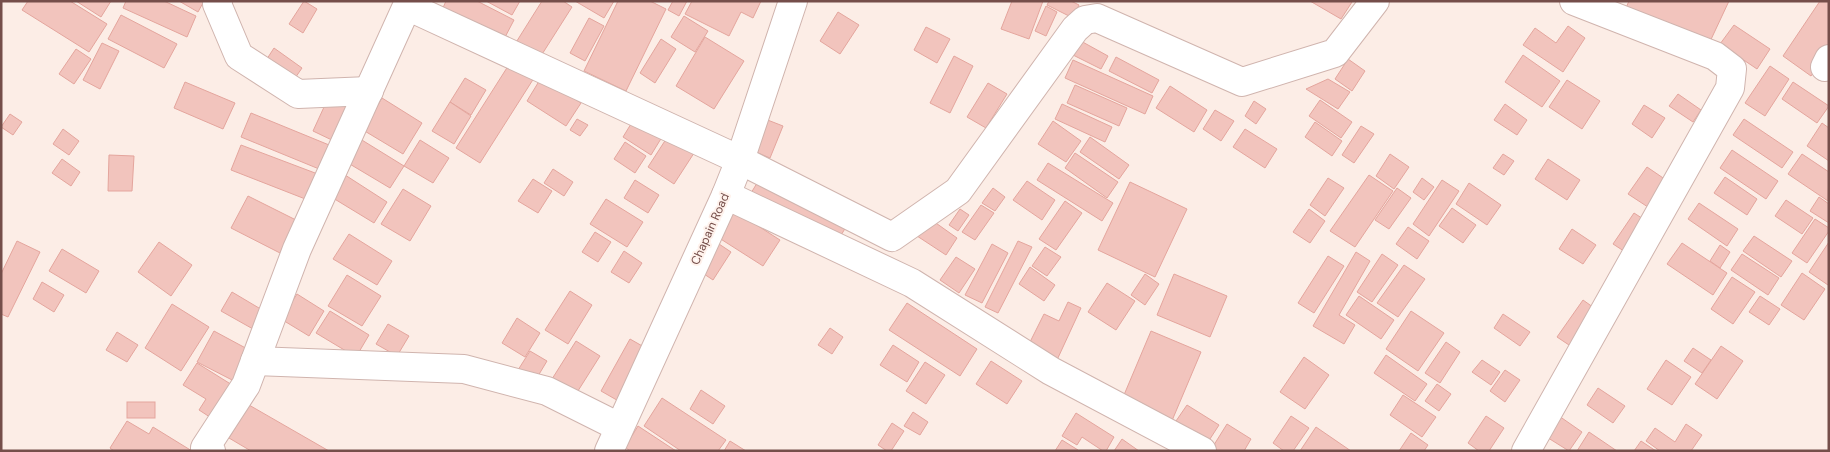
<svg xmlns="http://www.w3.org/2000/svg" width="1830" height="452" viewBox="0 0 1830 452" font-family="'DM Sans',sans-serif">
<rect width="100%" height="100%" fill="#fcede6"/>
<g fill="#f2c4bd" stroke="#e4a59d">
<polygon points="28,1 70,1 107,24 89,52 22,10"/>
<polygon points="76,1 111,1 101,17"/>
<polygon points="126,1 164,1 196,16 187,37 123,8"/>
<polygon points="179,1 204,1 198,12"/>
<polygon points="304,1 317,9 303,33 289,24"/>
<polygon points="446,1 477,1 514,20 503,41 442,10"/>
<polygon points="486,1 520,1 512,15"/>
<polygon points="542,1 563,1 572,7 539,59 515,44"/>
<polygon points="575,1 614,1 604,18"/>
<polygon points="618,1 650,1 666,9 626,91 584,71"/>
<polygon points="673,1 687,1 679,16 668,10"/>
<polygon points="692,1 761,1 753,18 741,12 729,36 685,14"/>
<polygon points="1012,1 1043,1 1029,39 1001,29"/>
<polygon points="1049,1 1071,1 1079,5 1073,18 1047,5"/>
<polygon points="1310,1 1351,1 1352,2 1341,19"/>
<polygon points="1629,1 1729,1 1707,48 1625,10"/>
<polygon points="1820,1 1829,1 1829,50 1811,76 1783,56"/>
<polygon points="1046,6 1057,12 1046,36 1035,31"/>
<polygon points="838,12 859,25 840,54 820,41"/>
<polygon points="121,15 177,44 164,68 108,39"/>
<polygon points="684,16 708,31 695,52 671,37"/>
<polygon points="589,18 604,26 585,61 570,53"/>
<polygon points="1734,25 1770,49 1757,69 1720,44"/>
<polygon points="1568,26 1585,38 1563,72 1523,45 1535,28 1556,43"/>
<polygon points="926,27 950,39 937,63 914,50"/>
<polygon points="705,37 744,61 714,109 676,86"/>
<polygon points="661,39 676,49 655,83 640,73"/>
<polygon points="1079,40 1108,56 1101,69 1071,54"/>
<polygon points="102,43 119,51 100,89 83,80"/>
<polygon points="274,48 302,68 291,84 263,65"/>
<polygon points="76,49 91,59 74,84 59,74"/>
<polygon points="1523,55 1560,81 1542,107 1505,82"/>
<polygon points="954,56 973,66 950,113 930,103"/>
<polygon points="1116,57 1159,80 1152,93 1109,71"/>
<polygon points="1348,59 1365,71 1352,91 1335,79"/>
<polygon points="1073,60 1153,96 1145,114 1065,78"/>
<polygon points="510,63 534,78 480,163 456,148"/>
<polygon points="1770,66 1789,79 1765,116 1745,103"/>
<polygon points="465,78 486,90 471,115 450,102"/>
<polygon points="541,78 581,103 566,126 527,101"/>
<polygon points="1328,79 1350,92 1338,109 1306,89"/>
<polygon points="1567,80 1600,101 1582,129 1549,107"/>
<polygon points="185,82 235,103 223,129 174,108"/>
<polygon points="1793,82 1829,106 1817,123 1782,99"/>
<polygon points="988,83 1007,94 986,128 967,117"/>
<polygon points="1075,85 1127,108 1119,126 1067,103"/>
<polygon points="1170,86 1207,110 1194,132 1156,108"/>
<polygon points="330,94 353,105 336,142 313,131"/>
<polygon points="1678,94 1701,110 1693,122 1669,106"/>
<polygon points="382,98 422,123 403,154 363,130"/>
<polygon points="1320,100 1352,122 1341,138 1309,116"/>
<polygon points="1254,101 1266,109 1256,124 1245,116"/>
<polygon points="450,102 471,116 454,144 432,131"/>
<polygon points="1062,104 1112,127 1105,142 1055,119"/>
<polygon points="1505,104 1527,120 1517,135 1494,120"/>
<polygon points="1644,105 1665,118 1652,138 1632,124"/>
<polygon points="1215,110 1234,121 1221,141 1203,129"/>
<polygon points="251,113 334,147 324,171 241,137"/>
<polygon points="10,114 22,122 13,135 1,127"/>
<polygon points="577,119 588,125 580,136 570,130"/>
<polygon points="634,119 662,137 651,155 623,137"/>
<polygon points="765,119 783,126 770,158 751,150"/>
<polygon points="1744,119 1793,152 1782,168 1733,135"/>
<polygon points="1053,121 1081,141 1066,162 1038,144"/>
<polygon points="1315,122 1342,141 1332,156 1305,137"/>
<polygon points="1822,123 1829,128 1829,161 1807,146"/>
<polygon points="1361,126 1374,134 1354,163 1342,155"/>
<polygon points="63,129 79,141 69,155 53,144"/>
<polygon points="1245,129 1277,149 1265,168 1233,147"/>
<polygon points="670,133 696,150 674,184 648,167"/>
<polygon points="357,137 404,166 390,188 343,160"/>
<polygon points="1090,137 1129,165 1119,179 1080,152"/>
<polygon points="420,140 449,158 433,183 404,166"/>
<polygon points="625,142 646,156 635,173 614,159"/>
<polygon points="241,145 323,176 313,202 231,170"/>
<polygon points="1732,150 1778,181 1766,199 1720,168"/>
<polygon points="1075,153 1118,182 1107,198 1065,168"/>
<polygon points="1390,154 1409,167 1394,189 1376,176"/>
<polygon points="1503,154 1514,161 1504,175 1493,168"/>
<polygon points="1802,154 1829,172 1828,201 1788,174"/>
<polygon points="109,155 134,156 132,191 108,191"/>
<polygon points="62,159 80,172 71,186 52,173"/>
<polygon points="1548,159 1580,180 1567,200 1535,179"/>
<polygon points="1048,163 1113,203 1102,221 1037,180"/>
<polygon points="1647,167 1672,184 1654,211 1628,194"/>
<polygon points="553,169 573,182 564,196 544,183"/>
<polygon points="342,173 387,202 374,223 328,195"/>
<polygon points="762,175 846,227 835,245 751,193"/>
<polygon points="1369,175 1393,191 1355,247 1330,231"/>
<polygon points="1725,177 1757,199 1747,215 1714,193"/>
<polygon points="1328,178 1344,188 1325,216 1310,205"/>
<polygon points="1422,178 1434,187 1424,200 1413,192"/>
<polygon points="533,179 552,191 538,213 518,201"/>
<polygon points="635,180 659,195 648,213 624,198"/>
<polygon points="1442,180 1459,191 1429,236 1413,224"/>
<polygon points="1027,181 1055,200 1042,220 1013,200"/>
<polygon points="1130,182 1187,209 1155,277 1098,250"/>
<polygon points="1469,183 1501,205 1487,225 1456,204"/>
<polygon points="993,188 1005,197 995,211 982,203"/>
<polygon points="1397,188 1411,198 1389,229 1375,220"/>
<polygon points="403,189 431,206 410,241 381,224"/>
<polygon points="248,196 296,220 280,253 231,228"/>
<polygon points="1819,197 1829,204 1829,223 1810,211"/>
<polygon points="606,199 643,222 627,247 590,224"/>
<polygon points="1786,200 1813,218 1802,234 1775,216"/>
<polygon points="1065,201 1082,213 1056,250 1039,239"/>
<polygon points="1699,203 1738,229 1727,246 1688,219"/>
<polygon points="981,205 994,213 975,240 962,232"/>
<polygon points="1452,208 1476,225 1463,243 1439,226"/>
<polygon points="960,209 969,215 958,231 949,225"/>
<polygon points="1309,209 1325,221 1310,243 1293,232"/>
<polygon points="733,210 780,240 763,266 716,236"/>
<polygon points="1634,213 1651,224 1630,255 1613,244"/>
<polygon points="926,216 957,238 946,255 914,234"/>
<polygon points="1815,219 1829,228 1829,231 1807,263 1792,253"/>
<polygon points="1408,227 1429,241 1417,259 1396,244"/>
<polygon points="1572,229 1596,245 1583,264 1559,249"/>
<polygon points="595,232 611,242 598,262 582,252"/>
<polygon points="349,234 392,261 377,285 333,259"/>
<polygon points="1754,236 1792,261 1781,277 1743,251"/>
<polygon points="17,241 40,252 8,317 1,314 1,274"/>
<polygon points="1018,241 1032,247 998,313 985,307"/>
<polygon points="159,242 192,265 171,296 138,272"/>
<polygon points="716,242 731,252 713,280 698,270"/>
<polygon points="1829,242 1829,285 1828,285 1809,272"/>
<polygon points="1682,243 1727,273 1713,295 1667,264"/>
<polygon points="992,244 1008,253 982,303 965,295"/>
<polygon points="1720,245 1730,252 1720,268 1710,261"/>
<polygon points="1045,247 1061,257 1047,276 1032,266"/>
<polygon points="62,249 99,271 86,293 49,271"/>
<polygon points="624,251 642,263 629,283 611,272"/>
<polygon points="1356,252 1370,261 1339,315 1355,325 1344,344 1313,326"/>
<polygon points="1382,254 1398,265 1372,302 1357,292"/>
<polygon points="1742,254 1779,278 1768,295 1731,270"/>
<polygon points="1328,256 1344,266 1314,313 1298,303"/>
<polygon points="956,257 975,269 959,293 940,280"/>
<polygon points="1404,265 1425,279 1398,317 1377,303"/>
<polygon points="1030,267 1055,285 1044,301 1019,284"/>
<polygon points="1802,273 1825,289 1804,320 1781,305"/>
<polygon points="1145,274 1159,284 1145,305 1131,295"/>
<polygon points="1174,274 1227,296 1210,337 1157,315"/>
<polygon points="347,275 381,296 362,326 328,306"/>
<polygon points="1732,277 1755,292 1733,324 1711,309"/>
<polygon points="42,282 64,295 54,312 33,299"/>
<polygon points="1107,283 1135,301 1116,330 1088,312"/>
<polygon points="570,291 592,305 568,344 545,330"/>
<polygon points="232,292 264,311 253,329 221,311"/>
<polygon points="297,294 324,311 309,336 281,319"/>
<polygon points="1359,296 1394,320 1381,339 1346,315"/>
<polygon points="1760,296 1780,309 1769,325 1749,312"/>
<polygon points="1583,300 1597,310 1572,347 1557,337"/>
<polygon points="1068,302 1081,308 1057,360 1028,346 1044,314 1059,321"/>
<polygon points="907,303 977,349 960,376 889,330"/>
<polygon points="172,304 209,327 181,371 145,348"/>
<polygon points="330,311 369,335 356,357 316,333"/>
<polygon points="1411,311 1444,333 1418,371 1386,349"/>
<polygon points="1503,314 1530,332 1520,346 1494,328"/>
<polygon points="517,318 540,333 525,357 502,343"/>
<polygon points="388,324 409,336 397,356 376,344"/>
<polygon points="830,328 843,337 832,354 818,345"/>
<polygon points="214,331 253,352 236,382 197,362"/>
<polygon points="1151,331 1201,352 1171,423 1121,402"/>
<polygon points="117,332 138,345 127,362 106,350"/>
<polygon points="630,339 651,351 622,403 601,391"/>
<polygon points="576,341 600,356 576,394 552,379"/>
<polygon points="1446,342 1460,352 1440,383 1425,373"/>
<polygon points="893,345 919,362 907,382 880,365"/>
<polygon points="1721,346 1743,361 1717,399 1695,384"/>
<polygon points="1693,348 1711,360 1702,373 1684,361"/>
<polygon points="530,351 547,361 535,381 518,370"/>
<polygon points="1386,355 1427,384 1415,401 1374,373"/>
<polygon points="1304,357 1329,375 1305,409 1280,392"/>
<polygon points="1482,360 1500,372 1491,385 1472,372"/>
<polygon points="1666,360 1691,377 1672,405 1647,389"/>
<polygon points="991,361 1022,381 1007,404 976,384"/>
<polygon points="925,362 945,375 926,404 906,391"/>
<polygon points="197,363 237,388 216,421 199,410 206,399 183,385"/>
<polygon points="1505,370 1520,380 1505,402 1490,391"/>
<polygon points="1437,384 1451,394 1439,411 1425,401"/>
<polygon points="1598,388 1625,406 1613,423 1587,405"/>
<polygon points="701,390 725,406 713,424 690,409"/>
<polygon points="1403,395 1436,417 1422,437 1390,415"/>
<polygon points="662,398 726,440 718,451 681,451 644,426"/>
<rect x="127" y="402" width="28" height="16"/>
<polygon points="249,405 329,451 251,451 229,438"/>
<polygon points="1187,405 1219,425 1208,442 1176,421"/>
<polygon points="913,412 928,422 920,435 904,426"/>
<polygon points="1076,413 1114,437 1106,451 1103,451 1082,437 1077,445 1062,436"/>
<polygon points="1291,416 1309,428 1293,451 1284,451 1273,443"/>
<polygon points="1486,416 1504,428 1489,451 1479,451 1468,443"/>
<polygon points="1559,416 1582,432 1569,451 1545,436"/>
<polygon points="127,421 149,434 153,427 192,451 114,451 110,448"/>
<polygon points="892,423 904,431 891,451 887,451 878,445"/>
<polygon points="1227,424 1251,439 1244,451 1217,451 1212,448"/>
<polygon points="1686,424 1702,435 1691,451 1660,451 1646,441 1655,428 1675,442"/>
<polygon points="638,426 676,451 630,451 625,447"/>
<polygon points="1316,427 1351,451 1300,451"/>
<polygon points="1589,432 1617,451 1577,451"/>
<polygon points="1411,433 1428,445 1424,451 1399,451"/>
<polygon points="1122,439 1139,451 1114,451"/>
<polygon points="1062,440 1078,450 1077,451 1055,451"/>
<polygon points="730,441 746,451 724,451"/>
<polygon points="1641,441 1656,451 1634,451"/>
</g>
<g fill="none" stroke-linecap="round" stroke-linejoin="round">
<g stroke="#d0b4ae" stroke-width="30">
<g id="minor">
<polyline points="218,1 217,4 239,56 298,94 369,91"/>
<polyline points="1825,67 1829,59"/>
<polyline points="726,195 912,283 1051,371 1202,451"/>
<polyline points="255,361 464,369 547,391 619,427"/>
<polyline points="211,451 205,448 246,385 297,249 407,6 740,160 892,237 958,191 1075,29 1085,20 1097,18 1242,82 1335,53 1375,1"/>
<polyline points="609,451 726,195 740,160 793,1"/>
<polyline points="1526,451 1730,88 1732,69 1715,56 1574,1"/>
</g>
</g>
<use href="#minor" stroke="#fff" stroke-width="28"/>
</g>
<g text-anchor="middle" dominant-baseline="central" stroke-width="4" stroke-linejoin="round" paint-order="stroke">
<g font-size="12" fill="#754e4a" stroke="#fff2ec">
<text transform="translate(710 229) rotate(-66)">Chapain Road</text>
</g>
</g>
<rect width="1830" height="452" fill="none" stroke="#754e4a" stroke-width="5"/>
</svg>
